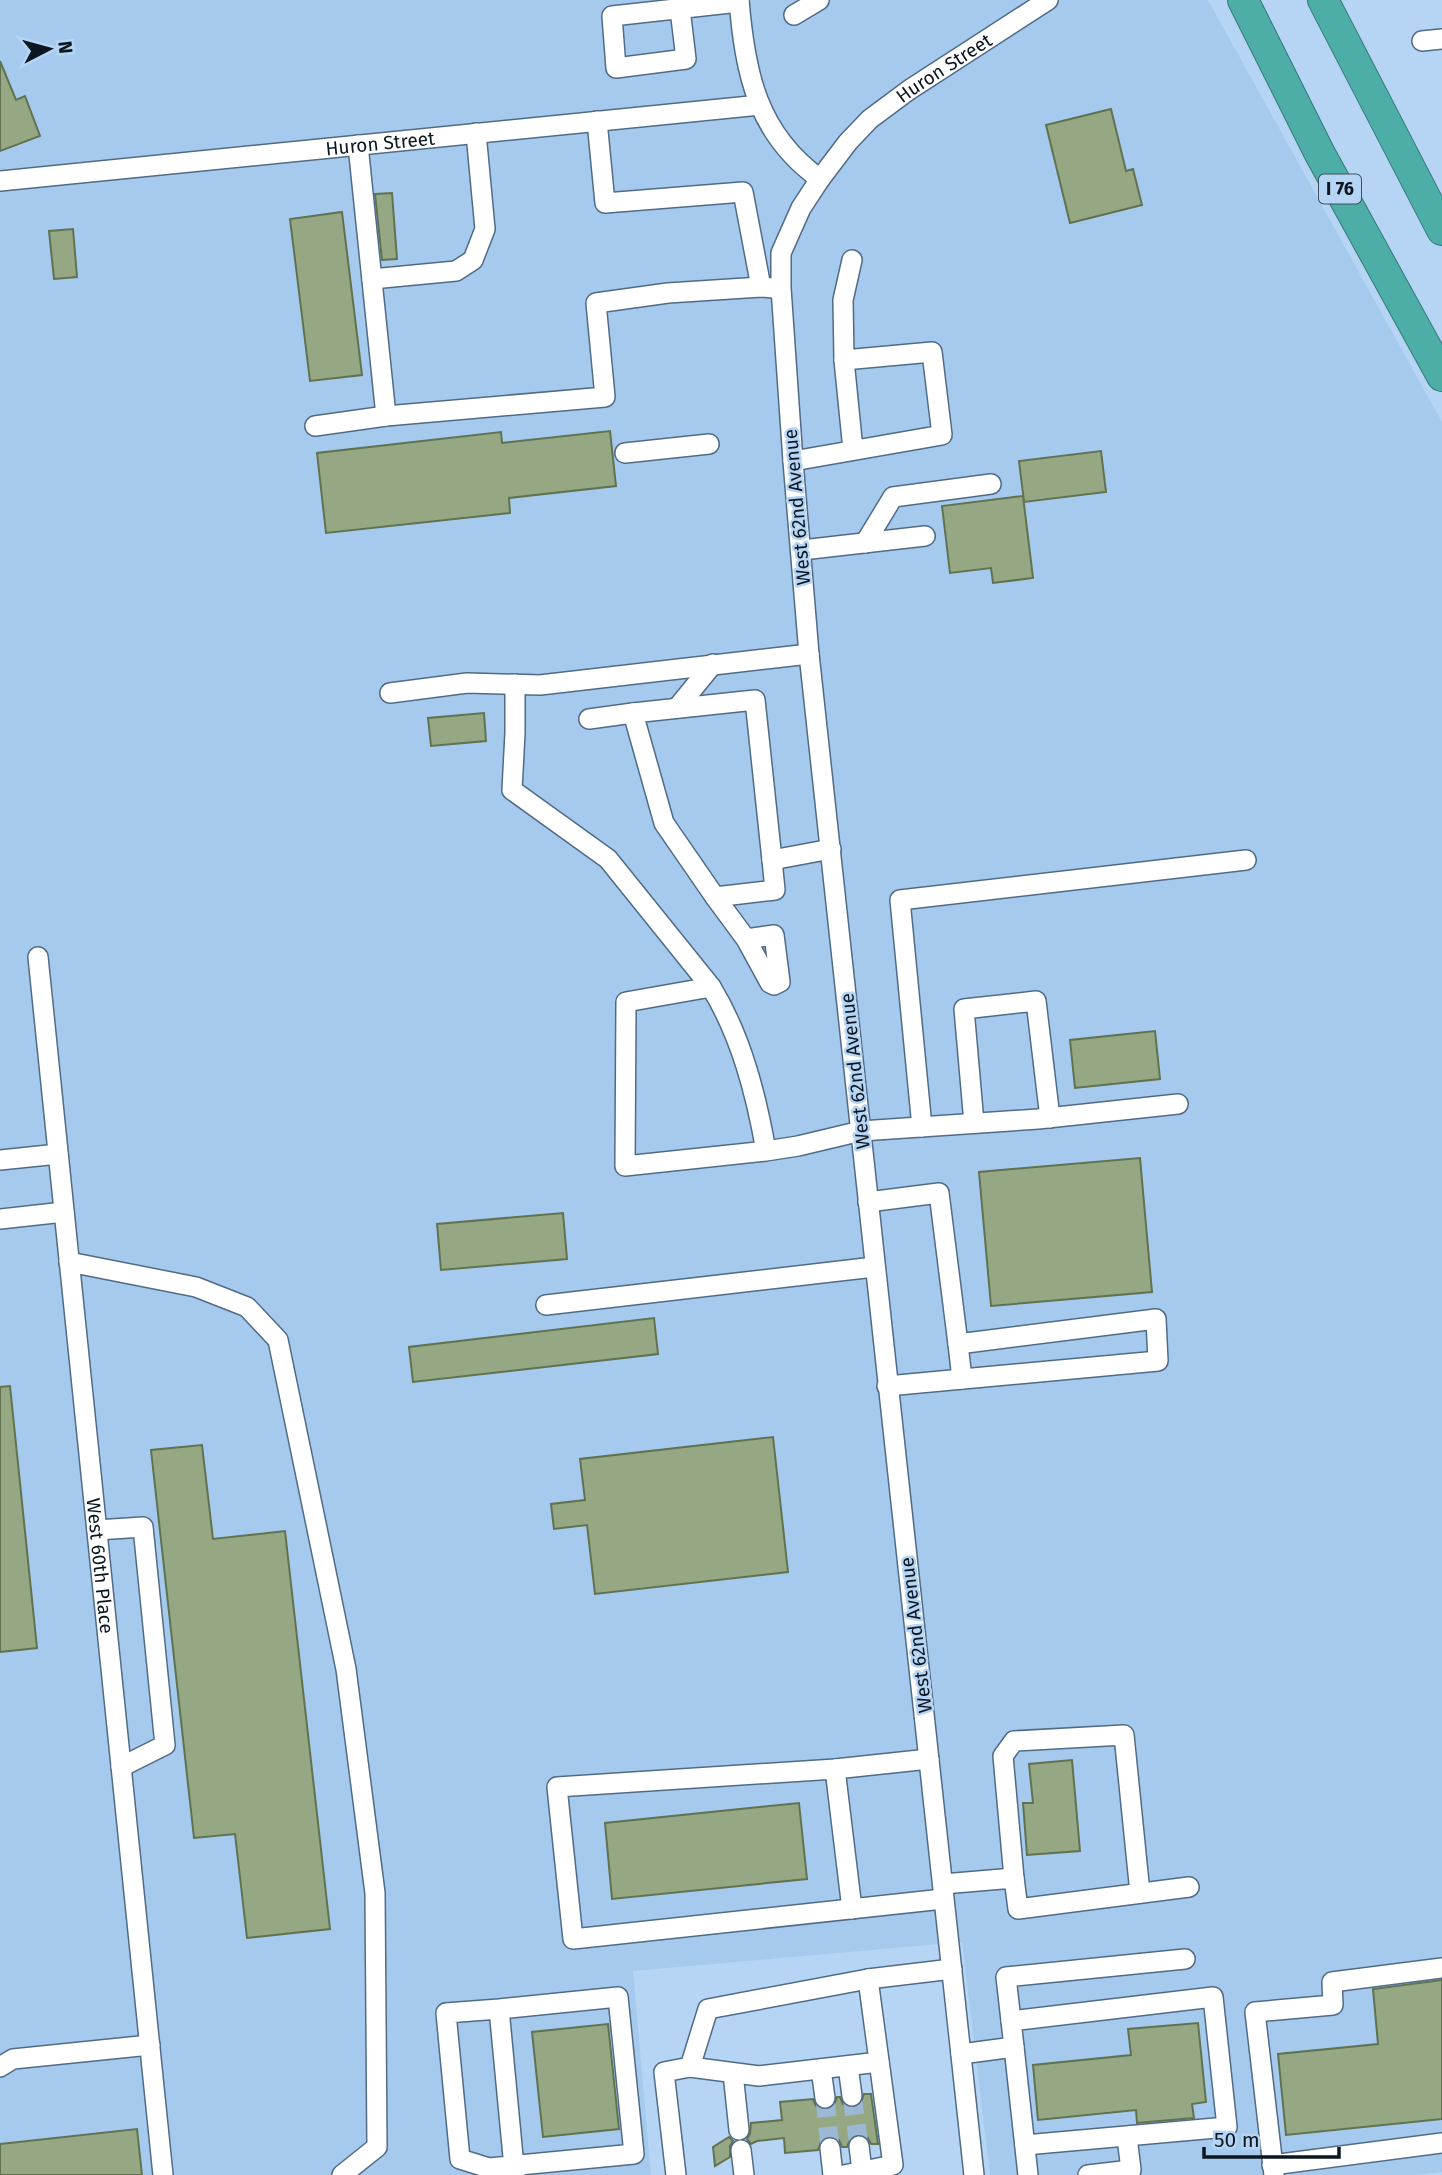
<svg xmlns="http://www.w3.org/2000/svg" width="1442" height="2175" viewBox="0 0 1442 2175" font-family="'Fira Sans',sans-serif">
<rect width="100%" height="100%" fill="#b6d5f4"/>
<polygon fill="#a6caee" points="0,0 1208,0 1442,422 1442,2172 1413,2175 990,2175 962,1942 633,1971 651,2175 0,2175"/>
<g fill="#95a783" stroke="#617250" stroke-width="2">
<polygon points="0,61 16,100 25,96 40,136 0,151"/>
<polygon points="1111,109 1126,171 1133,169 1142,205 1070,223 1046,125"/>
<polygon points="392,193 397,259 382,260 375,194"/>
<polygon points="342,212 362,375 310,381 290,219"/>
<polygon points="73,229 77,277 54,279 49,231"/>
<polygon points="610,431 616,486 509,498 510,513 326,533 317,453 501,432 502,443"/>
<polygon points="1101,451 1106,492 1024,502 1019,461"/>
<polygon points="1023,496 1033,578 993,583 991,568 950,573 942,506"/>
<polygon points="484,713 486,741 431,746 428,718"/>
<polygon points="1155,1031 1160,1079 1075,1088 1070,1040"/>
<polygon points="1140,1158 1152,1292 991,1306 979,1172"/>
<polygon points="563,1213 567,1259 441,1270 437,1224"/>
<polygon points="654,1318 658,1354 413,1382 409,1347"/>
<polygon points="10,1386 37,1648 0,1652 0,1387"/>
<polygon points="773,1437 788,1572 595,1594 587,1525 554,1529 551,1504 585,1500 580,1459"/>
<polygon points="202,1445 213,1539 285,1531 330,1929 247,1938 235,1834 194,1838 151,1450"/>
<polygon points="1072,1760 1080,1851 1027,1855 1023,1803 1033,1803 1029,1764"/>
<polygon points="799,1803 807,1879 612,1899 605,1823"/>
<polygon points="1442,1980 1442,2119 1286,2135 1278,2054 1378,2044 1373,1989"/>
<polygon points="1198,2023 1206,2102 1192,2104 1194,2118 1137,2123 1136,2110 1038,2120 1033,2065 1131,2055 1128,2029"/>
<polygon points="608,2024 619,2129 543,2137 532,2032"/>
<polygon points="864,2094 871,2094 878,2144 871,2144 868,2138 858,2134 851,2137 847,2147 842,2147 839,2140 829,2136 822,2139 818,2150 785,2153 784,2138 757,2141 751,2144 747,2139 750,2134 751,2123 782,2120 780,2102 813,2099 816,2106 826,2110 833,2107 837,2097 840,2097 843,2104 853,2108 860,2105"/>
<polygon points="137,2129 142,2175 0,2175 0,2144"/>
<polygon points="729,2137 733,2141 730,2146 730,2157 715,2166 713,2147"/>
</g>
<g fill="none" stroke-linecap="round" stroke-linejoin="round">
<g stroke="#9cb8d4" stroke-width="19" stroke-dasharray="19 10" stroke-linecap="butt">
<polyline points="852,2096 859,2146"/>
<polyline points="825,2098 830,2148"/>
</g>
<g stroke="#506b87" stroke-width="22">
<g id="minor">
<path d="M 739,0 C 745,73 757,134 820,179"/>
<polyline points="680,9 686,59 616,68 612,16 739,2"/>
<polyline points="794,15 819,0"/>
<polyline points="1422,41 1442,39"/>
<polyline points="597,121 605,203 743,192 761,287 773,288"/>
<polyline points="358,145 386,416 605,397 596,303 668,293 761,287"/>
<path id="s1" d="M 0,181 L 760,105"/>
<polyline points="372,279 456,271 473,260 485,229 476,133"/>
<polyline points="844,360 843,300 852,260"/>
<polyline points="315,426 386,416"/>
<polyline points="625,453 709,444"/>
<polyline points="793,461 942,435 932,352 844,360 853,450"/>
<polyline points="865,543 893,497 991,484"/>
<polyline points="802,550 925,536"/>
<polyline points="515,684 515,733 512,790 608,859 711,987"/>
<polyline points="390,693 467,683 540,685 809,654"/>
<polyline points="677,708 713,664"/>
<polyline points="589,719 633,713"/>
<polyline points="715,897 664,823 633,713 755,700 772,860"/>
<polyline points="746,939 774,935 780,982 774,985 770,983 746,939 715,897 775,890 772,860 831,849"/>
<path id="s2" d="M 38,957 L 163,2175"/>
<polyline points="974,1123 964,1009 1036,1001 1050,1118"/>
<polyline points="922,1127 900,900 1246,860"/>
<path d="M 766,1151 L 625,1166 L 626,1002 L 711,987 C 741,1036 756,1094 766,1151 L 798,1146 L 861,1131 L 1038,1119 L 1178,1104"/>
<polyline points="0,1160 58,1154"/>
<polyline points="868,1202 939,1193 958,1344 1156,1319 1158,1361 887,1386"/>
<polyline points="0,1219 64,1212"/>
<polyline points="69,1262 196,1287 247,1307 278,1340 346,1669 375,1893 377,2147 342,2175"/>
<polyline points="546,1305 874,1267"/>
<polyline points="958,1344 962,1379"/>
<polyline points="97,1530 143,1527 165,1745 121,1767"/>
<polyline points="929,1759 835,1769 557,1787 573,1939 943,1899"/>
<polyline points="835,1769 852,1909"/>
<polyline points="1014,1878 1003,1756 1014,1741 1124,1735 1140,1893"/>
<polyline points="943,1884 1014,1878 1018,1909 1189,1887"/>
<polyline points="499,2009 446,2013 460,2159 489,2168 634,2154 618,1997 499,2009 514,2167 515,2175"/>
<polyline points="1011,2021 1213,1997 1227,2127 1025,2145"/>
<polyline points="1014,2047 1028,2175"/>
<polyline points="961,2054 1014,2047 1006,1977 1185,1959"/>
<polyline points="848,2066 852,2096"/>
<polyline points="0,2067 13,2059 150,2045"/>
<polyline points="690,2067 759,2076 879,2062"/>
<polyline points="821,2069 825,2098"/>
<polyline points="733,2073 739,2130"/>
<polyline points="859,2146 862,2171"/>
<polyline points="830,2148 833,2175"/>
<polyline points="741,2150 744,2175"/>
<polyline points="1272,2165 1442,2143"/>
<polyline points="676,2175 664,2072 690,2067 708,2009 868,1979 952,1969"/>
<polyline points="844,2175 893,2165 868,1979"/>
<path id="s3" d="M 974,2175 L 809,654 L 793,461 L 781,288 L 781,253 L 801,208 L 820,179 L 848,142 L 870,119 L 909,90 L 1048,0"/>
<polyline points="1088,2175 1131,2170 1127,2137"/>
<polyline points="1274,2175 1255,2012 1333,2005 1332,1982 1442,1968"/>
</g>
</g>
<g stroke="#357978" stroke-width="32">
<g id="highway">
<polyline points="1243,0 1320,154 1442,376"/>
<polyline points="1323,0 1442,230"/>
</g>
</g>
<use href="#minor" stroke="#fff" stroke-width="19"/>
<use href="#highway" stroke="#4caea7" stroke-width="30"/>
</g>
<g text-anchor="middle" dominant-baseline="central" stroke-width="5" stroke-linejoin="round" paint-order="stroke">
<rect fill="#b6d5f4" stroke="#3e4f60" stroke-width="2" x="1319" y="174.5" width="42" height="29" rx="5"/>
<g font-size="18" font-weight="bold" fill="#0b1621">
<text x="1340" y="189">I 76</text>
</g>
<g font-size="19" fill="#0b1621" stroke="#b6d5f4">
<text stroke="none"><textPath href="#s3" startOffset="2184">Huron Street</textPath></text>
<text stroke="none"><textPath href="#s1" startOffset="382">Huron Street</textPath></text>
<text transform="translate(797 507) rotate(-95)">West 62nd Avenue</text>
<text transform="translate(855 1071) rotate(-96)">West 62nd Avenue</text>
<text stroke="none"><textPath href="#s2" startOffset="612">West 60th Place</textPath></text>
<text transform="translate(916 1635) rotate(-97)">West 62nd Avenue</text>
</g>
</g>
<g transform="translate(49 49) rotate(84)" stroke="#b6d5f4" stroke-width="5" paint-order="stroke">
<path d="M0-5L12 26L0 18L-12 26Z" fill="#0b1621"/>
<text y="-10" font-size="19" font-weight="bold" text-anchor="middle" fill="#0b1621">N</text>
</g>
<path d="M1204 2147v10h135v-10" fill="none" stroke="#0b1621" stroke-width="3.5"/>
<text x="1214" y="2147" font-size="21" fill="#0b1621" stroke="#b6d5f4" stroke-width="5" paint-order="stroke">50 m</text>
</svg>
